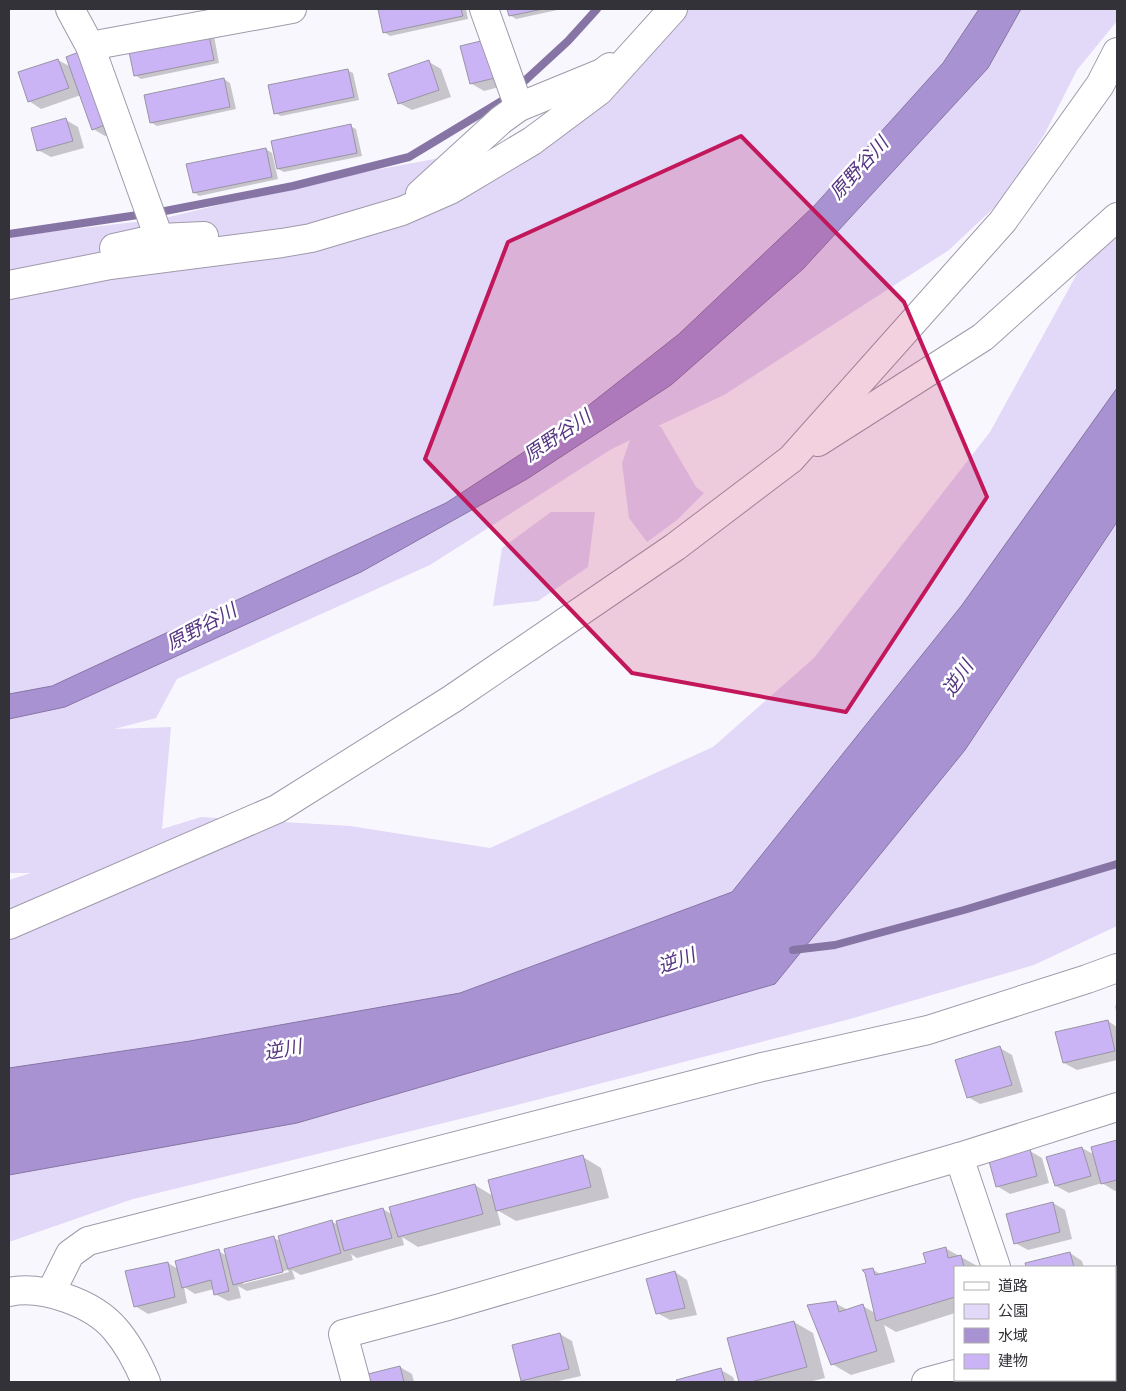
<svg xmlns="http://www.w3.org/2000/svg" width="1126" height="1391" viewBox="0 0 1126 1391" font-family="Overpass,'Noto Sans JP',sans-serif">
<rect width="100%" height="100%" fill="#f9f7fe"/>
<g fill="#e2d8f8">
<polygon points="661,9 1117,9 1117,21 1077,70 1044,135 1000,202 949,250 724,395 658,426 661,427 696,487 704,493 677,520 647,542 629,518 622,463 630,440 610,450 430,565 177,679 156,718 114,729 171,727 162,829 201,817 350,826 490,848 713,747 814,658 990,432 1100,232 1117,218 1117,926 1034,965 850,1019 513,1106 133,1199 9,1242 9,880 31,873 9,873 9,238 31,234 161,219 316,181 532,141"/>
<polygon points="551,512 595,512 588,567 538,601 493,606 502,548"/>
</g>
<g fill="#a992d2" stroke="#8675a4">
<polygon points="979,9 1021,9 988,68 803,269 671,385 527,479 361,572 65,707 9,719 9,694 52,686 446,503 556,431 679,334 814,206 943,63"/>
<polygon points="1117,388 1117,522 965,750 775,984 297,1123 9,1175 9,1068 190,1041 460,993 732,892 962,605"/>
</g>
<g fill="#0003" fill-rule="evenodd">
<polygon points="379,9 466,9 468,19 390,36 384,32"/>
<polygon points="509,9 562,9 516,19 510,15"/>
<polygon points="214,36 219,63 141,79 135,75"/>
<polygon points="462,47 507,85 484,91 472,84"/>
<polygon points="58,60 71,67 121,130 105,136 93,129 81,95 41,109 29,101"/>
<polygon points="429,62 441,69 451,97 412,110 399,103"/>
<polygon points="347,70 353,73 359,100 281,116 275,113"/>
<polygon points="224,79 230,83 236,109 157,126 152,123"/>
<polygon points="66,120 78,127 84,148 51,157 38,150"/>
<polygon points="350,126 356,129 362,156 284,172 278,169"/>
<polygon points="266,149 272,153 278,179 199,196 194,192"/>
<polygon points="1117,1005 1117,1016 1115,1006"/>
<polygon points="1108,1021 1117,1027 1117,1060 1077,1070 1064,1063"/>
<polygon points="1000,1048 1012,1055 1023,1092 980,1104 968,1097"/>
<polygon points="1117,1141 1117,1190 1115,1191 1102,1183 1069,1193 1056,1186 1082,1148 1095,1155 1093,1148"/>
<polygon points="1030,1151 1042,1158 1049,1183 1010,1194 997,1186"/>
<path d="M 583,1157 L 601,1168 L 609,1198 L 516,1221 L 497,1210 L 501,1225 L 418,1247 L 402,1237 L 404,1245 L 357,1258 L 351,1254 L 353,1260 L 301,1275 L 292,1270 L 295,1279 L 247,1291 L 238,1286 L 241,1298 L 228,1301 L 215,1294 L 214,1289 L 195,1294 L 184,1287 L 187,1303 L 148,1314 L 135,1306 L 168,1263 L 178,1269 L 218,1251 L 227,1256 L 274,1238 L 282,1242 L 331,1221 L 338,1225 L 383,1209 L 393,1215 L 475,1185 L 493,1196 ZM 288,1270 L 289,1272 L 243,1284 L 243,1281 Z"/>
<polygon points="1053,1203 1065,1210 1072,1239 1028,1250 1015,1243"/>
<polygon points="945,1248 979,1267 955,1267 955,1313 896,1332 884,1325 895,1362 851,1375 832,1364 835,1303 848,1310 863,1306 875,1313 872,1269 882,1275 928,1264"/>
<polygon points="1070,1253 1082,1261 1084,1267 1027,1267 1027,1264"/>
<polygon points="675,1272 687,1280 697,1315 670,1320 657,1313"/>
<polygon points="794,1322 813,1333 825,1378 809,1382 740,1382 729,1339"/>
<polygon points="560,1334 572,1341 581,1376 554,1382 525,1382 522,1380"/>
<polygon points="400,1367 412,1374 414,1382 372,1382 370,1374"/>
<polygon points="721,1370 733,1377 735,1382 678,1381"/>
</g>
<g fill="none" stroke-linecap="round" stroke-linejoin="round">
<g stroke="#8675a4" stroke-width="8">
<polyline points="518,87 568,41 597,9"/>
<polyline points="9,234 165,211 293,186 409,157 505,99 510,94"/>
<polyline points="793,950 835,945 964,910 1117,864"/>
</g>
</g>
<g fill="#cbb4f6" stroke="#9994a4">
<polygon points="378,9 461,9 463,16 383,33"/>
<polygon points="507,9 543,9 509,16"/>
<polygon points="208,31 214,60 134,76 128,47"/>
<polygon points="485,40 495,78 470,84 460,46"/>
<polygon points="84,50 110,123 92,130 66,57"/>
<polygon points="58,59 69,88 28,102 18,72"/>
<polygon points="429,60 439,90 398,104 388,74"/>
<polygon points="348,69 354,97 274,114 268,85"/>
<polygon points="224,78 230,107 150,123 144,95"/>
<polygon points="66,118 73,141 37,151 31,128"/>
<polygon points="351,124 357,153 277,169 271,141"/>
<polygon points="266,148 272,177 193,193 186,164"/>
<polygon points="1108,1020 1115,1051 1063,1063 1055,1032"/>
<polygon points="1000,1046 1012,1085 967,1098 955,1060"/>
<polygon points="1117,1140 1117,1180 1101,1184 1091,1147"/>
<polygon points="1082,1147 1091,1176 1055,1186 1046,1157"/>
<polygon points="1030,1149 1037,1176 996,1187 989,1161"/>
<polygon points="583,1155 591,1187 496,1211 488,1180"/>
<polygon points="475,1184 483,1214 398,1237 389,1207"/>
<polygon points="1053,1202 1060,1232 1014,1244 1006,1214"/>
<polygon points="383,1208 392,1238 344,1251 336,1221"/>
<polygon points="332,1220 341,1253 288,1269 278,1236"/>
<polygon points="274,1236 283,1272 233,1285 224,1249"/>
<polygon points="946,1247 948,1258 961,1255 964,1267 955,1267 955,1297 876,1321 865,1273 862,1270 873,1268 875,1275 926,1263 923,1253"/>
<polygon points="219,1249 229,1291 214,1295 211,1280 182,1288 175,1261"/>
<polygon points="1070,1252 1074,1267 1026,1267 1025,1263"/>
<polygon points="168,1262 175,1297 134,1307 125,1271"/>
<polygon points="675,1271 685,1308 656,1314 646,1279"/>
<polygon points="836,1301 839,1312 863,1304 877,1351 831,1365 807,1305"/>
<polygon points="794,1321 807,1367 751,1382 739,1382 727,1338"/>
<polygon points="560,1333 569,1369 521,1381 512,1345"/>
<polygon points="400,1366 404,1382 371,1382 368,1374"/>
<polygon points="721,1368 725,1382 677,1382 676,1380"/>
</g>
<g fill="none" stroke-linecap="round" stroke-linejoin="round">
<g stroke="#9f9aaa" stroke-width="30">
<g id="minor">
<polyline points="70,9 90,46 159,238"/>
<polyline points="484,9 519,107"/>
<polyline points="90,46 292,9"/>
<polyline points="420,194 501,120 519,107 602,73 610,67"/>
<polyline points="114,248 159,238 204,236"/>
<polyline points="9,285 110,265 282,243 311,238 402,211 450,190 532,141 599,91 673,9"/>
<polyline points="818,442 983,337 1117,217"/>
<polyline points="9,925 277,809 452,699 675,547 791,459 1003,221 1100,85 1117,52"/>
<polyline points="959,1157 996,1267"/>
<path d="M 9,1292 C 42,1285 93,1303 115,1329 C 129,1345 138,1363 146,1382"/>
<polyline points="51,1292 70,1254 88,1241 762,1067 928,1030 1087,979 1117,968"/>
<polyline points="1115,1325 1117,1324"/>
<polyline points="1032,1380 1033,1382"/>
<polyline points="356,1382 343,1334 444,1307 959,1157 1117,1107"/>
<polyline points="926,1382 955,1374"/>
</g>
</g>
<use href="#minor" stroke="#fff" stroke-width="28"/>
</g>
<path fill="#c2185b" fill-opacity="0.2" stroke="#c2185b" stroke-width="4" stroke-linejoin="round" d="M 741,136 L 904,302 L 987,497 L 846,712 L 632,673 L 425,459 L 508,242 Z"/>
<g text-anchor="middle" dominant-baseline="central" stroke-width="5" stroke-linejoin="round" paint-order="stroke">
<g font-size="19" font-style="italic" fill="#543480" stroke="#fff">
<text transform="translate(860 169) rotate(-48)">原野谷川</text>
<text transform="translate(558 437) rotate(-34)">原野谷川</text>
<text transform="translate(202 628) rotate(-28)">原野谷川</text>
<text transform="translate(959 679) rotate(-55)">逆川</text>
<text transform="translate(677 962) rotate(-20)">逆川</text>
<text transform="translate(283 1051) rotate(-11)">逆川</text>
</g>
</g>
<rect width="1126" height="1391" fill="none" stroke="#343239" stroke-width="20"/>
<rect x="954" y="1266" width="162" height="115" fill="#ffffff" stroke="#aeadb0"/>
<rect x="964" y="1282" width="25" height="8" fill="#ffffff" stroke="#aeadb0"/>
<text x="998" y="1291" font-size="15" fill="#343239">道路</text>
<rect x="964" y="1304" width="25" height="15" fill="#e2d8f8" stroke="#aeadb0"/>
<text x="998" y="1316" font-size="15" fill="#343239">公園</text>
<rect x="964" y="1328" width="25" height="15" fill="#a992d2" stroke="#aeadb0"/>
<text x="998" y="1341" font-size="15" fill="#343239">水域</text>
<rect x="964" y="1354" width="25" height="15" fill="#cbb4f6" stroke="#aeadb0"/>
<text x="998" y="1366" font-size="15" fill="#343239">建物</text>
</svg>
